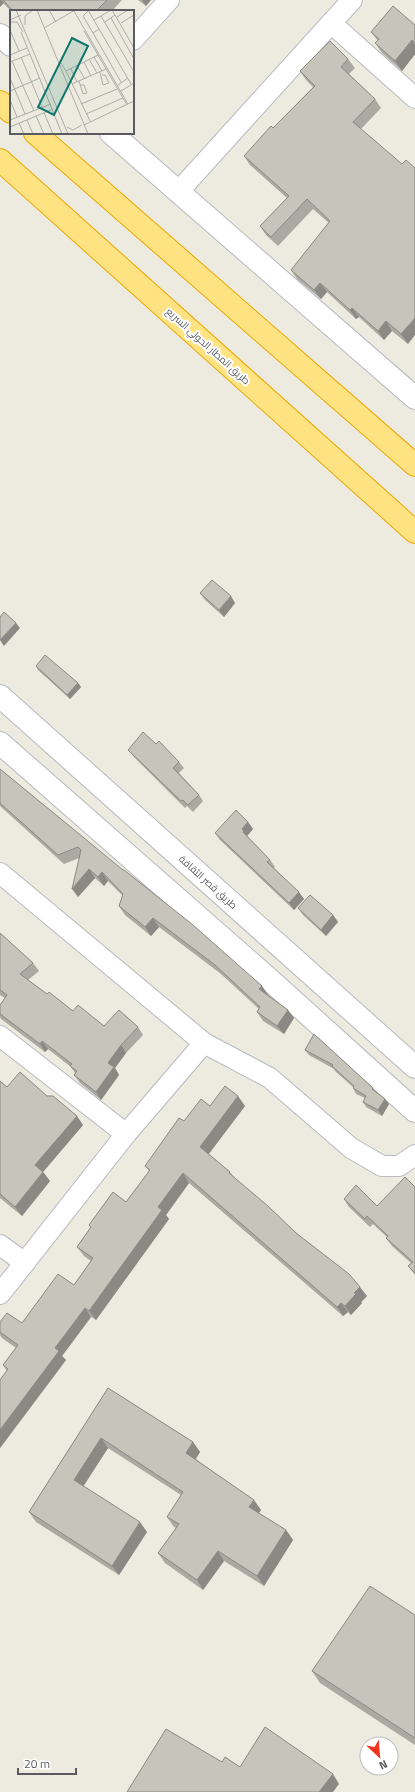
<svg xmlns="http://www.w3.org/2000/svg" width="415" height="1792" viewBox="0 0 415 1792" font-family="'Titillium Web',Cairo,sans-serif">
<rect width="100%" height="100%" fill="#edeadf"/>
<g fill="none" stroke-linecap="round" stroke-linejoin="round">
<g stroke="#b7babf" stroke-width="22">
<g id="street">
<polyline points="331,23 415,98"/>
<polyline points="133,40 169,0"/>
<polyline points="178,192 352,0"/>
<polyline points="0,873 204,1043 270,1078 351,1148 382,1166 399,1166 415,1155"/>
<polyline points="0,1036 126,1134"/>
<polyline points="0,1245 25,1263"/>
<polyline points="0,1294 126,1134 204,1043"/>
</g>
</g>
<g stroke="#b5b9bf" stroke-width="24">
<g id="secondary">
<polyline points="0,35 11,45"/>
<polyline points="111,133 415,398"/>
<polyline points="0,696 415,1067"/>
<polyline points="0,743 269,979 415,1111"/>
</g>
</g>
<g stroke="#eba800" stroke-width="24">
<g id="highway">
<polyline points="0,102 11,112"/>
<polyline points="35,133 415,465"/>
<polyline points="0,160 415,532"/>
</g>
</g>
<use href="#street" stroke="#fff" stroke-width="20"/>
<use href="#secondary" stroke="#fff" stroke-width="22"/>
<use href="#highway" stroke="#ffe383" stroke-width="22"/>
</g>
<g fill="#aba9a2">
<polygon points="0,0 122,0 112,11 11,11"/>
<polygon points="138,0 151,0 146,6"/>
<polygon points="415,25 415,54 402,71 382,53 375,43 378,41 371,32"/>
<polygon points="348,59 355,68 349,74 375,99 381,108 361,129 408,344 392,331 384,340 359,317 356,319 327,292 321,299 297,279 291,270 329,223 313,209 278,246 266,235 260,226 287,198 250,165 244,156 273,128 313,87 306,80 300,71"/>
<polygon points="200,593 235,603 224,617 205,600"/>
<polygon points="36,666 78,683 81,687 70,699 38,670"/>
<polygon points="156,744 179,762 184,768 179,773 199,795 203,801 193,812 187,806 185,808 133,756 128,750"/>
<polygon points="0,769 262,986 268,995 288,1010 294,1018 284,1034 263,1021 257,1012 259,1009 221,974 159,927 151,936 125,915 119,906 123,896 108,881 104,886 95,878 78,897 79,858 64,864 0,806"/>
<polygon points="248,822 253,829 247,836 249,838 270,860 275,867 274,868 304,899 294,910 220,840 215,833"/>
<polygon points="298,908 333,915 338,922 326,936 303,915"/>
<polygon points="0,933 33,963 39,971 28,980 47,994 73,1011 104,1026 138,1027 143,1035 126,1053 115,1068 119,1075 101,1100 80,1083 74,1075 75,1073 71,1067 48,1049 45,1052 1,1019 0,1017 0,1005 5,998 0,995"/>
<polygon points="314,1034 373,1088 376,1092 389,1104 382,1116 366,1107 363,1102 365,1098 356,1094 353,1088 353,1087 335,1071 334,1069 309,1055 305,1050"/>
<polygon points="0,1081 7,1087 47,1096 83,1125 43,1172 50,1181 22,1216 0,1198"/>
<polygon points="210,1106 245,1106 209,1154 230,1172 234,1177 367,1296 361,1302 362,1303 351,1315 348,1312 343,1316 189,1183 166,1215 169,1219 96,1320 91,1317 62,1356 66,1360 0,1448 0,1380 7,1371 3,1365 16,1348 2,1338 0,1335 0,1322 22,1323 74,1285 91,1261 84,1256 77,1247 91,1228 89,1225 126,1202 149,1171 145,1166 184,1121"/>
<polygon points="415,1187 415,1275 408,1266 411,1263 392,1246 386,1238 387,1237 373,1224 370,1227 349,1207 344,1199 377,1206"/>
<polygon points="108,1388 193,1442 200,1452 196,1459 261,1510 259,1513 286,1530 293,1540 264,1586 224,1561 203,1590 165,1563 158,1553 176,1528 174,1527 167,1517 181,1495 108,1448 83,1486 147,1532 119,1575 36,1522 29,1512"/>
<polygon points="415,1615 415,1745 320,1683 312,1671"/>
</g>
<g fill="#8b8984">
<polygon points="0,0 1,0 4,3 0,7"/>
<polygon points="142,0 151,0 146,6"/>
<polygon points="412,40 415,45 415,54 402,71 395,61"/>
<polygon points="320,283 327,292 321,299 314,290"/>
<polygon points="352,308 359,317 356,319 350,310"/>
<polygon points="415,318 415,335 408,344 401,334"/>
<polygon points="386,321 392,331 384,340 378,331"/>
<polygon points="231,596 235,603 224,617 219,610"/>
<polygon points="16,623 20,628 4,646 0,640"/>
<polygon points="78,683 81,687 70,699 67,695"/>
<polygon points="248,822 253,829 247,836 249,838 243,832 242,829"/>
<polygon points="89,869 95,878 78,897 72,889"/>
<polygon points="102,872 108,881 104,886 98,877"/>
<polygon points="299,892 304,899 294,910 289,903"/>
<polygon points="333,915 338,922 326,936 321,930"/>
<polygon points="153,918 159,927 151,936 145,927"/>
<polygon points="262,986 268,995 265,998 259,989"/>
<polygon points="288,1010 294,1018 284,1034 277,1026"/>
<polygon points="42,1041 48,1049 45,1052 40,1044"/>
<polygon points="121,1045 126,1053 115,1068 119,1075 101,1100 96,1092 108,1063"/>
<polygon points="238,1096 245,1106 207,1156 200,1147"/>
<polygon points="385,1099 389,1104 382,1116 378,1110"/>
<polygon points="77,1116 83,1125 43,1172 50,1181 22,1216 15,1207 35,1165"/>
<polygon points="183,1173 189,1183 166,1215 169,1219 96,1320 89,1311 158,1207"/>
<polygon points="360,1287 367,1296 361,1302 362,1303 351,1315 345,1306 354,1293"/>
<polygon points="341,1303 348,1312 343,1316 337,1307"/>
<polygon points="85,1308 91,1317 62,1356 66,1360 0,1448 0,1430 55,1348"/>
<polygon points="101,1438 108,1448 81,1490 74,1480"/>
<polygon points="193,1442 200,1452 193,1463 186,1453"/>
<polygon points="254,1500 261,1510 256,1517 249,1507"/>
<polygon points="140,1522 147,1532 119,1575 112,1566"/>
<polygon points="286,1530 293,1540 264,1586 257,1576"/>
<polygon points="218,1551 224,1561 203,1590 197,1580"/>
<polygon points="333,1774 339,1784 333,1792 319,1792"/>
</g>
<g fill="#c7c4bc" stroke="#8b8984">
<polygon points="3,0 107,0 96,11 13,11"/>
<polygon points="393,6 415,25 415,43 412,40 395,61 375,43 379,39 371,32"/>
<polygon points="330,41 348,59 341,67 375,99 353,122 402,164 406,160 415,168 415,318 401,334 386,321 378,331 352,308 350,310 320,283 314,290 291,270 330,221 307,199 271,237 260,226 289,196 244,156 271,126 273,128 315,86 300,71"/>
<polygon points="212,580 231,596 219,610 200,593"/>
<polygon points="4,612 16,623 0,640 0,617"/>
<polygon points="45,655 78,683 67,695 36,666"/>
<polygon points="143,732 156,744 159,741 179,762 173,768 199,795 188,805 183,800 181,801 128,750"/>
<polygon points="0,769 123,870 124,870 193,925 262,986 259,989 288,1010 277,1026 257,1012 260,1007 215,965 153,918 145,927 119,906 123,894 102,872 98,877 89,869 72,889 81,850 78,847 58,855 0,803"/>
<polygon points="236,810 248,822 242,829 244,831 243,832 270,860 267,862 299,892 289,903 215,833"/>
<polygon points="310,895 333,915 321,930 298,908"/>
<polygon points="0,933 33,963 20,974 47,994 49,992 73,1011 78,1005 104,1026 119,1010 138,1027 121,1045 108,1063 114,1067 96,1092 74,1075 77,1071 70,1066 72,1064 42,1041 40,1044 0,1014 0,1005 7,995 0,990"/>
<polygon points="314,1034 373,1088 372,1089 385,1099 378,1110 363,1102 366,1096 353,1088 354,1086 332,1066 333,1065 305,1050"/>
<polygon points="20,1072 47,1096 53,1096 77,1116 35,1165 43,1172 15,1207 0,1194 0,1081 7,1087"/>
<polygon points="225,1086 238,1096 200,1147 230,1172 229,1173 269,1207 296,1233 349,1274 360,1287 354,1293 356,1294 345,1306 341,1303 337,1307 183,1173 158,1207 162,1210 89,1311 85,1308 55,1348 59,1351 0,1430 0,1380 8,1369 3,1365 18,1345 0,1332 0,1322 7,1313 22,1323 58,1274 74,1285 93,1258 77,1247 91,1227 89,1225 113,1192 126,1202 150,1170 145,1166 179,1118 184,1121 201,1099 210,1106"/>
<polygon points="405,1177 415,1187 415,1273 408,1266 413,1262 386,1238 388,1236 367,1216 365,1219 344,1199 356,1185 377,1206"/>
<polygon points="108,1388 193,1442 186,1453 254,1500 249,1507 286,1530 257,1576 218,1551 197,1580 158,1553 179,1524 167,1517 183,1492 101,1438 74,1480 140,1522 112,1566 29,1512"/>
<polygon points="370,1586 415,1615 415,1738 312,1671"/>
<polygon points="265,1727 333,1774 319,1792 127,1792 166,1729 222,1762 225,1757 240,1767"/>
</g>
<g text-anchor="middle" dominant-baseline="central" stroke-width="4" stroke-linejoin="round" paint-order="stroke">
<g font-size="10" fill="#585c61" stroke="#fff">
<text transform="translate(208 346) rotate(42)">طريق المطار الحولي السريع</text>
<text transform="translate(208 882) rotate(42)">طريق قصر الثقافة</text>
</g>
</g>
<g transform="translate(10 10)">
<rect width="124" height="124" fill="#edeadf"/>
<path fill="none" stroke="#adada9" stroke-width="1" d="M 6,0 L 58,124M 27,0 L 78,124M 39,0 L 46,12M 78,0 L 121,74M 102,0 L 124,38M 64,1 L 118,94M 78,1 L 73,6 L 83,23 L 89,19M 91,6 L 124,62M 107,7 L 118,0M 101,8 L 124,49M 0,10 L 11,5M 84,10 L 101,0M 0,12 L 7,12 L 13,22M 95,12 L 105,5M 111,13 L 124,5M 15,15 L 15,6 L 23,0M 34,18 L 65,0M 0,20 L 9,41M 74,21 L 117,95M 11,22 L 52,124M 83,23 L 111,72M 0,45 L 17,38M 11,47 L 32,97M 84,47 L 92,61M 79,49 L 87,63M 2,51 L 24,101M 0,52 L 20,44M 49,53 L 51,53 L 56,61 L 80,111M 67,56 L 75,69M 61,59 L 67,72M 56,61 L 74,52M 90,62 L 93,75 L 99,73 L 95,65 L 92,65M 81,66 L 74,52 L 88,45M 0,68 L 15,104M 69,71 L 73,84 L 77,83 L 74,75 L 70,75M 62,74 L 96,59M 108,75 L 118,68M 0,81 L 30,68M 111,81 L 124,73M 0,90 L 7,107M 71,94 L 107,79M 34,103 L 43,124M 76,104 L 113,88M 26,106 L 34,124M 0,110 L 41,94M 17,110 L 23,124M 9,113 L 14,124M 74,115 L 124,91M 0,117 L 43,99M 57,117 L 63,120 L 72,115"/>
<path fill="#0f766e" fill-opacity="0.15" stroke="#0f766e" stroke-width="2" d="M 62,28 L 78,36 L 44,105 L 28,97 Z"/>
<rect width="124" height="124" fill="none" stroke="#585c61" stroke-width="2"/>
</g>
<g transform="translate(379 1756) rotate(154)"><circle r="19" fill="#ffffff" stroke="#bcbec0"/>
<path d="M0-3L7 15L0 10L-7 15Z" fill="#f4341e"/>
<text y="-6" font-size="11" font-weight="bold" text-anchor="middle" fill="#585c61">N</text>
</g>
<path d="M18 1768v6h58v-6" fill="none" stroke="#585c61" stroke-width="2"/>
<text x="24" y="1768" font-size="12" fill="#585c61" stroke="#ffffff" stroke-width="3" paint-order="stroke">20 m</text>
</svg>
